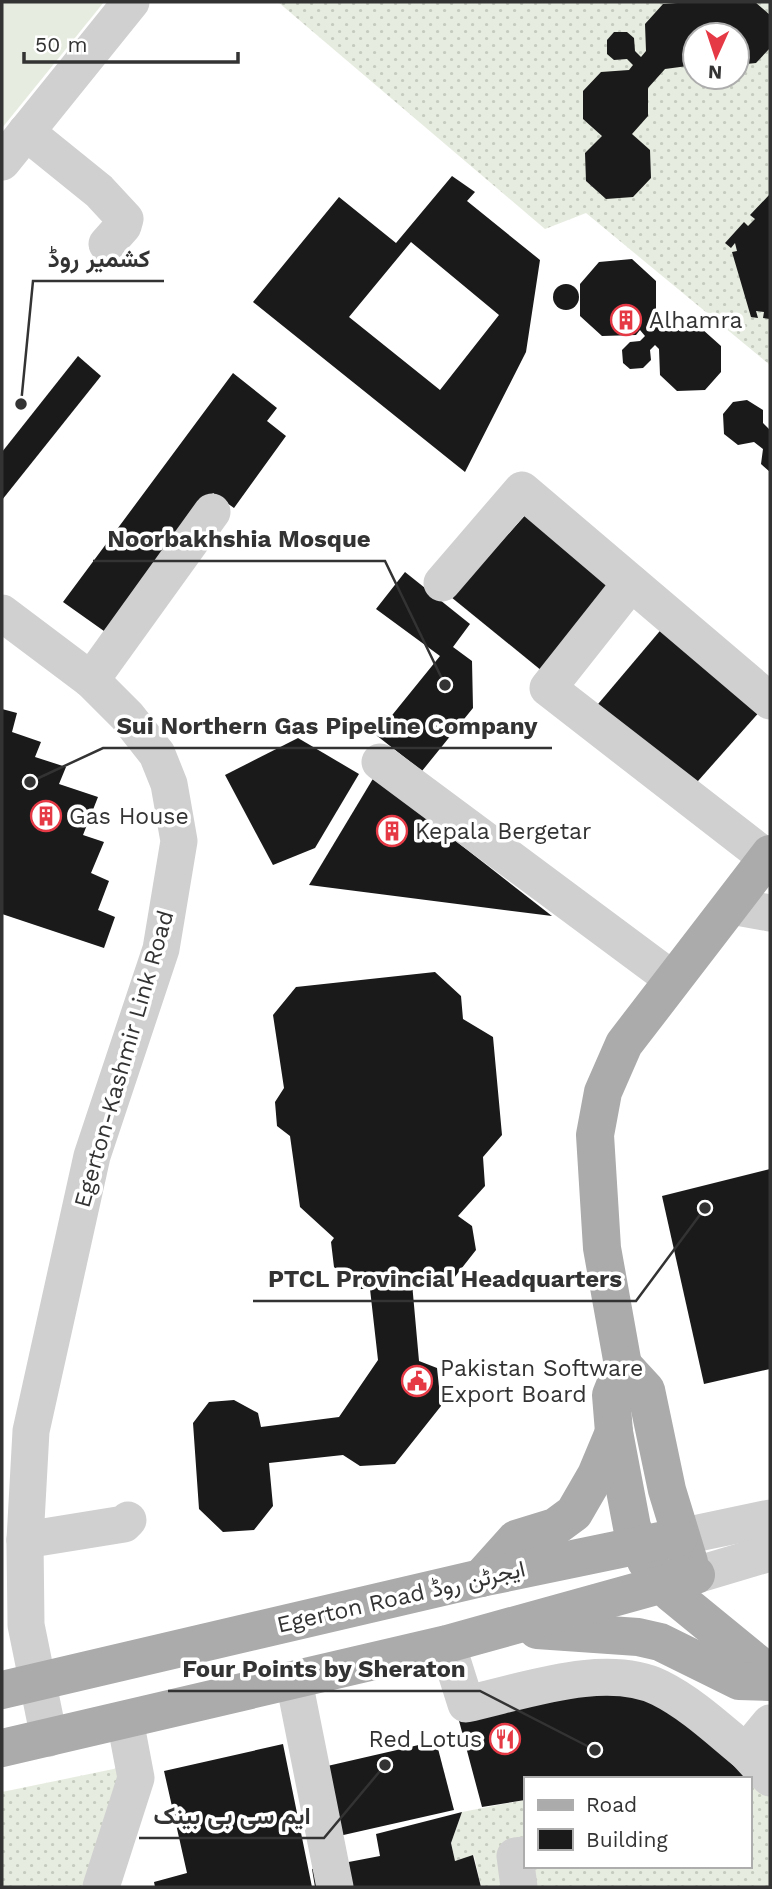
<svg xmlns="http://www.w3.org/2000/svg" width="772" height="1889" viewBox="0 0 772 1889" font-family="'Work Sans',Vazirmatn,sans-serif">
<defs>
<pattern id="grass-dots" width="8" height="8" patternUnits="userSpaceOnUse" patternTransform="scale(1.75)"><rect width="8" height="8" fill="#e6ecdf"/><path d="M2 2h.1M6 6h.1" fill="none" stroke="#c6cbc0" stroke-width="1.8" stroke-linecap="round"/></pattern>
</defs>
<rect width="100%" height="100%" fill="#fff"/>
<g fill="url(#grass-dots)" fill-rule="evenodd">
<path d="M 278,2 L 770,2 L 770,365 L 586,213 L 545,229 ZM 695,35 L 737,35 L 737,77 L 695,77 Z"/>
<polygon points="770,1749 770,1887 481,1887 474,1855 455,1861 451,1843 462,1812 525,1800 525,1866 749,1866 749,1779 740,1779"/>
<polygon points="133,1765 101,1887 2,1887 2,1792"/>
</g>
<polygon fill="#e6ecdf" points="2,2 104,2 2,128"/>
<g fill="#1a1a1a" fill-rule="evenodd">
<polygon points="691,2 755,2 770,15 770,48 756,63 737,65 737,35 695,35 695,65 665,69 648,88 648,116 632,134 650,150 651,178 633,197 606,199 586,181 585,153 602,136 583,119 583,91 601,72 629,70 633,65 627,59 614,60 607,54 607,40 614,32 627,32 634,38 635,51 641,57 646,51 645,24 663,4"/>
<path d="M 452,176 L 475,192 L 467,201 L 540,260 L 526,352 L 465,472 L 253,302 L 339,197 L 396,243 ZM 411,242 L 499,315 L 440,390 L 349,317 Z"/>
<polygon points="770,194 770,319 763,318 764,312 756,311 758,318 751,317 732,252 737,251 735,243 731,248 725,243 744,222 748,226 755,219 750,215"/>
<polygon points="632,259 656,281 656,312 674,326 676,330 702,329 721,346 721,372 705,390 677,391 660,375 659,349 655,345 650,350 651,360 643,368 630,369 623,363 622,350 630,342 640,341 645,336 640,330 636,335 602,336 580,316 580,284 599,262"/>
<circle cx="566" cy="297" r="13"/>
<polygon points="78,356 101,376 2,500 2,452"/>
<polygon points="233,373 277,408 267,421 286,436 234,508 213,493 111,636 63,602"/>
<polygon points="747,400 763,410 763,423 770,430 770,472 761,464 763,449 754,442 738,445 724,434 723,414 733,402"/>
<polygon points="529,511 618,585 542,671 451,597"/>
<polygon points="405,572 470,624 453,647 472,661 473,708 422,771 376,735 440,656 376,609"/>
<polygon points="670,619 770,700 690,790 593,710"/>
<polygon points="2,709 17,713 12,732 41,742 35,757 66,767 59,784 98,797 83,835 104,842 91,873 109,881 98,910 115,917 104,948 2,914"/>
<polygon points="298,738 359,774 315,848 273,865 225,775"/>
<polygon points="374,777 552,916 309,885"/>
<polygon points="435,972 461,996 463,1019 493,1037 502,1135 483,1157 485,1186 458,1216 472,1226 476,1250 454,1278 412,1283 419,1361 437,1368 441,1406 395,1464 360,1466 343,1455 269,1463 273,1506 254,1530 223,1532 199,1509 193,1423 209,1402 234,1400 258,1413 261,1427 339,1417 378,1360 370,1289 359,1289 334,1267 331,1242 334,1238 300,1207 290,1136 277,1126 275,1102 284,1088 273,1015 296,987"/>
<polygon points="770,1169 770,1369 704,1384 662,1196"/>
<polygon points="588,1685 649,1690 748,1771 740,1779 525,1779 525,1800 482,1807 458,1717"/>
<polygon points="436,1741 454,1810 339,1836 323,1767"/>
<polygon points="283,1744 312,1887 155,1887 154,1882 187,1873 164,1771"/>
<polygon points="462,1812 451,1843 455,1861 473,1855 481,1887 315,1887 312,1869 380,1856 376,1834"/>
</g>
<g fill="none" stroke-linecap="round" stroke-linejoin="round">
<g stroke="#d0d0d0" stroke-width="37">
<polyline points="26,132 99,191 125,219 123,226 107,244"/>
<polyline points="2,162 131,2"/>
<polyline points="442,583 522,490 770,701"/>
<polyline points="631,583 548,688 767,858"/>
<polyline points="2,613 91,680 127,716 157,754 169,784 179,841 161,949 92,1156 31,1431 25,1540 26,1625 49,1738"/>
<polyline points="91,680 212,512"/>
<polyline points="380,762 672,979"/>
<polyline points="731,906 770,913"/>
<polyline points="679,1537 770,1518"/>
<polyline points="25,1540 124,1524 128,1520"/>
<polyline points="696,1575 770,1553"/>
<path d="M 447,1644 L 466,1704 C 522,1692 606,1661 660,1688 C 692,1704 719,1730 746,1752"/>
<polyline points="294,1681 335,1887"/>
<polyline points="770,1723 746,1752 770,1778"/>
<polyline points="101,1887 136,1778 125,1720"/>
<polyline points="519,1887 515,1856 525,1855"/>
</g>
<g stroke="#ababab" stroke-width="38">
<polyline points="770,854 624,1044 603,1092 595,1135 602,1248 623,1365 611,1395 614,1432 632,1527 646,1561 671,1593 770,1674"/>
<polyline points="623,1365 646,1390 667,1490 689,1562"/>
<polyline points="481,1578 516,1539 555,1527 574,1513 596,1475 614,1432"/>
<polyline points="537,1630 638,1637 660,1642 739,1681 770,1682"/>
<polyline points="2,1690 481,1578 679,1537"/>
<polyline points="2,1748 447,1644 696,1575"/>
</g>
</g>
<defs>
<g id="building-ring" transform="scale(1.575)"><circle r="9.5" fill="#fff" stroke="#e63946" stroke-width="1.5"/><path d="M-4-6H4V6H1V3H-1V6H-4ZM-2.5-4.3h1.7v1.8h-1.7ZM.8-4.3h1.7v1.8H.8ZM-2.5-1h1.7V.8h-1.7ZM.8-1h1.7V.8H.8Z" fill="#e63946"/></g>
<g id="civic-ring" transform="scale(1.575)"><circle r="9.5" fill="#fff" stroke="#e63946" stroke-width="1.5"/><path d="M-.6-6.5H3V-4.5H.6V-3L4-1V1h2V6H-6V1h2V-1L-.6-3ZM-1.2 2.5V6h2.4V2.5Z" fill="#e63946"/></g>
<g id="restaurant-ring" transform="scale(1.575)"><circle r="9.5" fill="#fff" stroke="#e63946" stroke-width="1.5"/><path d="M-5-6h1v4h1v-4h1v4h1v-4h1v5L-1.5 .5V6h-2V.5L-5-1ZM5-6V6H3V1.5H1.5Q1.5-4 5-6Z" fill="#e63946"/></g>
</defs>
<g fill-rule="evenodd">
<use href="#building-ring" x="626" y="320"/>
<use href="#building-ring" x="46" y="816"/>
<use href="#building-ring" x="392" y="831"/>
<use href="#civic-ring" x="417" y="1381"/>
<use href="#restaurant-ring" x="505" y="1739"/>
</g>
<g text-anchor="middle" dominant-baseline="central" stroke-width="7" stroke-linejoin="round" paint-order="stroke">
<g font-size="23" fill="#333" stroke="#fff" text-anchor="start">
<text x="649" y="320">Alhamra</text>
<text x="69" y="816">Gas House</text>
<text x="415" y="831">Kepala Bergetar</text>
<text x="440" y="1368">Pakistan Software<tspan x="440" dy="26">Export Board</tspan></text>
<text x="482" y="1739" text-anchor="end">Red Lotus</text>
</g>
<g font-size="23" fill="#333" stroke="#fff">
<text transform="translate(124 1059) rotate(-74)">Egerton-Kashmir Link Road</text>
<text transform="translate(401 1597) rotate(-13)">Egerton Road ایجرٹن روڈ</text>
</g>
</g>
<path fill="none" stroke="#333" stroke-width="2.5" d="M21 404L33 281H164M445 685L385 561H93M30 782L103 748H552M705 1208L636 1301H253M595 1750L480 1691H168M385 1765L324 1838H139"/>
<g fill="#333" stroke="#fff" stroke-width="2.5">
<circle cx="21" cy="404" r="7"/>
<circle cx="445" cy="685" r="7"/>
<circle cx="30" cy="782" r="7"/>
<circle cx="705" cy="1208" r="7"/>
<circle cx="595" cy="1750" r="7"/>
<circle cx="385" cy="1765" r="7"/>
</g>
<g font-size="24" text-anchor="middle" font-weight="bold" fill="#333" stroke="#fff" stroke-width="7" stroke-linejoin="round" paint-order="stroke">
<text x="99" y="267">کشمیر روڈ</text>
<text x="239" y="547">Noorbakhshia Mosque</text>
<text x="327" y="734">Sui Northern Gas Pipeline Company</text>
<text x="445" y="1287">PTCL Provincial Headquarters</text>
<text x="324" y="1677">Four Points by Sheraton</text>
<text x="232" y="1824">ایم سی بی بینک</text>
</g>
<rect width="772" height="1889" fill="none" stroke="#333333" stroke-width="7"/>
<rect x="524" y="1777" width="228" height="91" fill="#ffffff" stroke="#adadad" stroke-width="2"/>
<rect x="538" y="1800" width="35" height="10" fill="#ababab" stroke="#adadad" stroke-width="2"/>
<text x="586" y="1812" font-size="21" fill="#333333">Road</text>
<rect x="538" y="1829" width="35" height="21" fill="#1a1a1a" stroke="#adadad" stroke-width="2"/>
<text x="586" y="1847" font-size="21" fill="#333333">Building</text>
<g transform="translate(716 56) rotate(183)"><circle r="33" fill="#ffffff" stroke="#adadad" stroke-width="2"/>
<path d="M0-5L12 26L0 18L-12 26Z" fill="#e63946"/>
<text y="-10" font-size="19" font-weight="bold" text-anchor="middle" fill="#333333">N</text>
</g>
<path d="M24 52v10h214v-10" fill="none" stroke="#333333" stroke-width="3.5"/>
<text x="35" y="52" font-size="21" fill="#333333" stroke="#ffffff" stroke-width="5" paint-order="stroke">50 m</text>
</svg>
